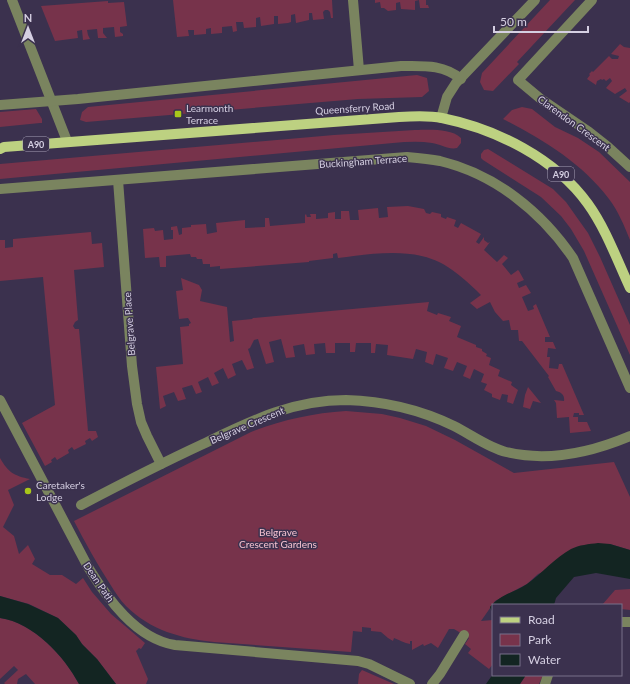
<svg xmlns="http://www.w3.org/2000/svg" width="630" height="684" viewBox="0 0 630 684" font-family="Lato,sans-serif">
<rect width="100%" height="100%" fill="#3b314e"/>
<g fill="#77334b">
<polygon points="173,0 332,0 333,18 331,18 330,12 328,10 325,10 323,12 324,19 313,20 312,13 309,13 309,20 296,23 295,14 291,15 291,22 288,23 278,24 278,16 274,16 274,24 261,26 260,17 256,18 256,27 244,28 243,22 236,22 237,31 233,32 232,26 222,27 222,33 211,34 211,28 206,29 206,34 194,35 194,30 188,30 189,36 177,37"/>
<polygon points="375,0 426,0 426,5 428,5 429,8 420,8 419,0 415,1 415,10 401,9 400,2 396,3 396,10 388,11 384,8 381,8 380,2 375,3"/>
<polygon points="550,0 575,0 517,62 519,64 493,91 484,90 480,82 482,73"/>
<polygon points="108,1 108,3 124,2 127,26 120,27 120,32 123,34 123,36 115,37 114,27 103,28 103,33 107,38 98,38 97,29 87,30 88,35 90,39 83,40 82,30 77,31 78,38 55,41 41,6"/>
<polygon points="620,44 624,47 630,48 630,102 629,103 619,97 627,91 625,88 615,94 606,88 612,81 610,78 606,81 604,79 602,80 601,79 597,81 596,85 587,79 590,75 589,74 592,71 593,72 609,56 612,59 618,59 619,56 611,54"/>
<polygon points="417,75 427,78 429,91 422,97 358,99 86,122 80,120 82,112 88,107"/>
<path d="M 522,107 L 532,109 L 555,127 L 578,138 L 599,152 L 630,182 L 630,240 C 624,225 618,211 609,199 C 582,163 542,139 503,119 L 512,110 Z"/>
<polygon points="36,109 42,119 42,123 40,123 0,127 0,112"/>
<path d="M 415,130 C 429,130 450,128 461,138 L 461,143 L 457,148 C 449,150 440,144 432,143 C 419,141 406,142 393,143 L 0,179 L 0,164 L 334,135 Z"/>
<polygon points="488,149 553,189 566,202 578,219 588,233 600,257 630,325 630,355 584,251 571,229 561,216 541,197 483,160 481,158 481,154 484,150"/>
<path d="M 408,206 L 424,209 L 426,213 L 430,214 L 432,212 L 441,214 L 441,217 L 446,219 L 447,217 L 456,220 L 454,226 L 458,228 L 461,223 L 481,234 L 476,242 L 479,244 L 484,237 L 484,240 L 488,243 L 490,242 L 484,250 L 497,262 L 504,255 L 508,258 L 502,264 L 511,275 L 518,270 L 519,271 L 524,280 L 517,283 L 519,288 L 526,285 L 531,293 L 522,297 L 528,311 L 534,309 L 533,306 L 536,304 L 550,337 L 545,337 L 545,342 L 553,342 L 556,349 L 548,348 L 547,357 L 550,357 L 549,368 L 558,369 L 559,364 L 562,364 L 584,415 L 579,415 L 579,413 L 574,413 L 573,417 L 578,417 L 578,422 L 587,422 L 591,431 L 570,433 L 569,417 L 557,418 L 556,403 L 554,400 L 564,401 C 565,395 561,392 556,391 L 548,377 L 549,376 L 522,341 L 519,341 L 518,330 L 511,330 L 509,320 L 503,321 L 495,312 L 490,302 L 477,309 L 470,303 L 481,295 C 470,284 457,272 443,264 C 412,247 372,254 338,258 L 337,253 L 333,254 L 333,258 L 309,261 L 309,262 L 220,269 L 220,266 L 210,267 L 210,264 L 203,264 L 202,259 L 197,259 L 196,257 L 191,257 L 190,254 L 166,256 L 166,267 L 160,267 L 159,257 L 145,258 L 143,229 L 154,228 L 155,231 L 163,230 L 164,240 L 173,239 L 173,230 L 171,230 L 171,227 L 177,226 L 179,235 L 182,234 L 182,228 L 191,227 L 191,225 L 206,224 L 207,234 L 217,232 L 216,223 L 245,220 L 245,228 L 265,227 L 265,218 L 269,218 L 270,226 L 305,223 L 305,215 L 306,214 L 307,217 L 311,217 L 310,214 L 316,214 L 316,219 L 328,218 L 328,213 L 335,212 L 335,219 L 341,219 L 341,211 L 349,211 L 350,220 L 359,220 L 358,210 L 378,208 L 379,218 L 388,217 L 387,207 Z"/>
<polygon points="91,232 92,244 102,243 104,267 74,270 78,320 75,322 73,326 75,329 79,329 88,431 96,431 98,437 92,441 90,438 85,441 86,444 74,450 72,447 68,450 69,453 57,460 55,457 51,460 52,462 45,466 22,423 55,405 43,277 0,281 0,240 5,240 5,248 13,247 13,239"/>
<polygon points="181,278 199,285 202,290 200,301 227,307 230,342 234,341 232,321 252,319 253,318 429,302 427,311 437,315 438,313 451,317 449,321 461,326 457,337 476,345 476,347 482,349 482,351 487,354 486,356 491,358 489,365 500,370 498,376 512,382 511,385 518,390 513,404 507,402 508,395 502,394 500,400 492,397 492,394 484,390 487,384 481,382 484,374 474,369 470,379 463,376 467,366 457,362 453,371 444,368 448,358 436,354 433,365 425,362 427,352 416,349 413,359 387,355 388,345 376,344 375,353 371,353 371,343 356,343 355,352 350,352 350,343 335,343 335,353 326,353 325,343 314,344 315,354 306,355 304,344 293,346 295,357 286,358 281,339 269,342 274,362 266,364 258,339 254,340 250,348 248,349 254,368 247,370 242,360 232,364 236,375 228,379 223,368 214,373 219,383 212,386 208,377 198,382 202,392 196,394 192,385 182,388 186,399 178,401 174,392 163,396 166,406 160,409 156,367 183,364 180,327 189,326 189,324 191,323 188,318 179,319 176,291 183,290"/>
<polygon points="528,387 541,403 533,401 530,409 523,407 525,395"/>
<path d="M 346,411 L 382,414 L 400,418 L 426,426 L 455,440 L 514,473 L 614,462 L 630,497 L 630,550 L 610,544 L 538,574 L 527,584 L 495,601 L 481,621 L 493,620 L 493,664 L 489,669 L 468,653 L 471,649 L 465,644 L 469,638 L 454,629 L 449,629 L 438,648 L 431,643 L 424,646 L 423,644 L 412,650 L 412,641 L 410,641 L 410,644 C 404,643 400,640 394,638 L 393,641 L 388,638 L 381,632 L 371,631 L 371,628 L 362,627 L 362,632 L 353,631 L 351,652 L 214,642 C 182,639 150,630 126,606 C 120,600 115,592 110,584 C 97,564 85,542 74,521 L 251,432 C 282,420 313,413 346,411 Z"/>
<path d="M 0,458 C 8,472 14,476 30,479 L 8,490 L 14,505 L 3,527 L 14,536 L 19,554 L 28,545 L 35,559 L 32,564 L 50,575 L 62,575 L 76,584 L 83,578 L 92,592 L 111,614 L 145,643 L 141,649 L 139,648 L 136,651 L 148,679 L 146,684 L 116,684 L 97,659 L 82,644 L 76,635 L 58,618 L 29,604 L 0,596 Z"/>
<polygon points="630,589 630,610 621,609 621,605 602,605 615,590"/>
<path d="M 0,618 C 34,623 64,656 79,684 L 35,684 L 26,674 L 18,679 L 17,684 L 5,684 L 4,683 L 18,670 L 14,666 L 0,679 Z"/>
<polygon points="362,670 394,684 358,684 359,674"/>
<polygon points="526,675 543,675 539,684 520,684"/>
</g>
<g fill="#132522">
<path d="M 598,543 L 610,544 L 630,550 L 630,579 L 596,573 L 574,577 L 556,598 L 554,605 L 493,605 L 493,613 L 490,607 C 499,595 515,592 527,584 C 541,574 556,557 571,549 C 579,545 589,544 598,543 Z"/>
<path d="M 0,596 L 28,604 L 58,618 L 76,635 L 82,644 L 97,659 L 116,684 L 79,684 C 64,656 34,623 0,618 Z"/>
<polygon points="493,674 493,675 526,675 520,684 486,684"/>
</g>
<g fill="none" stroke-linecap="round" stroke-linejoin="round">
<g stroke="#7a845f" stroke-width="10">
<polyline points="12,0 67,141"/>
<polyline points="353,0 359,70"/>
<polyline points="592,0 518,80 542,100 589,132 608,147 630,167"/>
<path d="M 0,105 L 78,99 L 401,66 C 423,66 443,64 461,79"/>
<polyline points="441,118 447,97 456,83 535,0"/>
<polyline points="118,180 132,366 137,404 141,422 147,436 161,464"/>
<path d="M 0,189 L 407,157 C 418,158 429,159 440,161 C 495,174 542,212 573,258 L 630,388"/>
<path d="M 0,400 L 88,567 C 107,598 136,639 175,645 L 358,661 L 369,664 L 410,684"/>
<path d="M 81,505 C 121,484 162,463 203,444 C 251,421 292,400 346,400 C 383,401 421,410 454,426 C 470,434 489,448 506,452 C 547,462 592,452 630,436"/>
<polyline points="621,622 630,622"/>
<polyline points="432,684 440,674 464,635"/>
<polyline points="545,684 548,675"/>
</g>
<path stroke="#bdd181" stroke-width="10" d="M 0,149 L 4,147 L 399,117 C 413,116 428,115 442,118 C 496,129 555,158 588,204 C 606,229 617,260 630,288"/>
</g>
<g fill="#a9c71a" stroke="#3b314e" stroke-width="1.5">
<rect x="174" y="110" width="8" height="8" rx="2"/>
<circle cx="28" cy="491" r="4"/>
</g>
<g text-anchor="middle" dominant-baseline="central" stroke-width="3" stroke-linejoin="round" paint-order="stroke">
<g fill="#3b314e" stroke="#a7a0b6" stroke-width="1">
<rect x="23" y="137" width="26" height="14" rx="3"/>
<rect x="548" y="167" width="26" height="14" rx="3"/>
</g>
<g font-size="9" font-weight="bold" fill="#d5cfe2">
<text x="36" y="144">A90</text>
<text x="561" y="174">A90</text>
</g>
<g font-size="10" fill="#d5cfe2" stroke="#3b314e" text-anchor="start">
<text x="186" y="108">Learmonth<tspan x="186" dy="12">Terrace</tspan></text>
<text x="36" y="485">Caretaker's<tspan x="36" dy="12">Lodge</tspan></text>
</g>
<g font-size="10" fill="#d5cfe2" stroke="#3b314e">
<text transform="translate(355 108) rotate(-4)">Queensferry Road</text>
<text transform="translate(574 123) rotate(36)">Clarendon Crescent</text>
<text transform="translate(363 161) rotate(-4)">Buckingham Terrace</text>
<text transform="translate(129 324) rotate(-94)">Belgrave Place</text>
<text transform="translate(247 425) rotate(-23)">Belgrave Crescent</text>
<text transform="translate(99 582) rotate(56)">Dean Path</text>
</g>
<g font-size="10" fill="#f6c2d0" stroke="#3b314e">
<text x="278" y="532">Belgrave<tspan x="278" dy="12">Crescent Gardens</tspan></text>
</g>
</g>
<rect x="492" y="604" width="130" height="72" fill="#3b314e" stroke="#797089"/>
<rect x="500" y="617" width="20" height="6" fill="#bdd181" stroke="#797089"/>
<text x="528" y="624" font-size="12" fill="#d5cfe2">Road</text>
<rect x="500" y="634" width="20" height="12" fill="#77334b" stroke="#797089"/>
<text x="528" y="644" font-size="12" fill="#d5cfe2">Park</text>
<rect x="500" y="654" width="20" height="12" fill="#132522" stroke="#797089"/>
<text x="528" y="664" font-size="12" fill="#d5cfe2">Water</text>
<g transform="translate(28 28)" stroke="#3b314e" stroke-width="3" paint-order="stroke">
<path d="M0-3L7 15L0 10L-7 15Z" fill="#d5cfe2"/>
<text y="-6" font-size="11" font-weight="bold" text-anchor="middle" fill="#d5cfe2">N</text>
</g>
<path d="M494 26v6h94v-6" fill="none" stroke="#d5cfe2" stroke-width="2"/>
<text x="500" y="26" font-size="12" fill="#d5cfe2" stroke="#3b314e" stroke-width="3" paint-order="stroke">50 m</text>
</svg>
